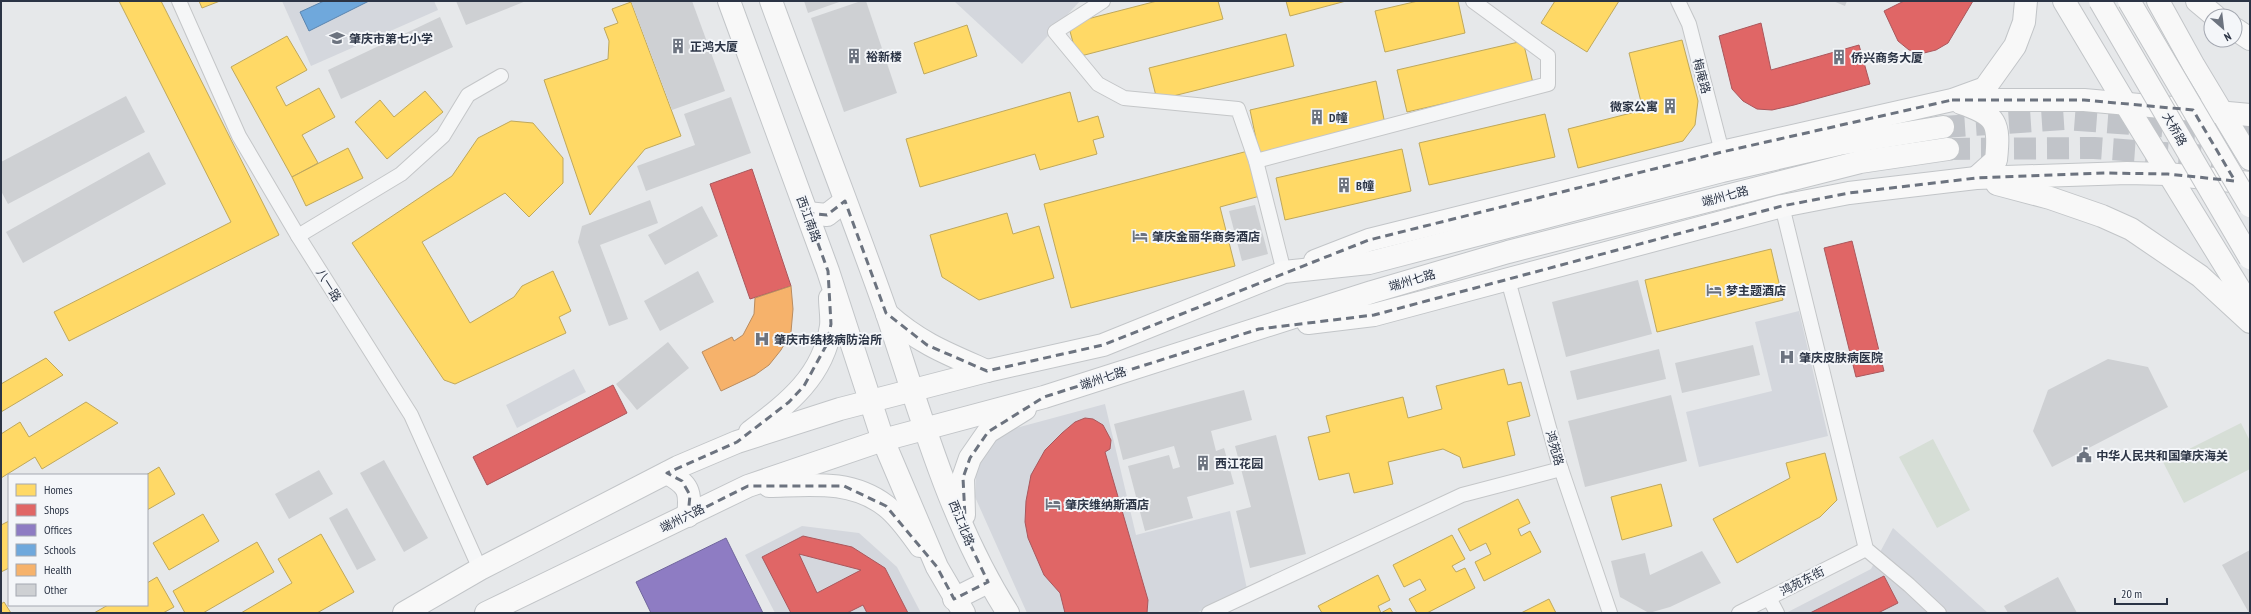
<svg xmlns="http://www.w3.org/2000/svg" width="2251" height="614" viewBox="0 0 2251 614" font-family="'PT Sans Narrow','Noto Sans SC',sans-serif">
<rect width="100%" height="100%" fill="#e6e8ea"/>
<g fill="#d4d7dd">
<polygon points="282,1 434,1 438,10 311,66"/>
<polygon points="954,1 1080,1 1022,64"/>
<polygon points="1799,311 1828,436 1699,467 1686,412 1772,391 1755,322"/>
<polygon points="574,369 586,392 517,428 506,405"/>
<polygon points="1105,404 1136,535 1230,511 1247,589 1196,613 1027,613 975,497 976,474 985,453 1005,431"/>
<polygon points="802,526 859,533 897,567 921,613 775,613 745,555"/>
<polygon points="1893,528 1988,613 1786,613 1871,569"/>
</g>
<g fill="#d6ded6">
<polygon points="2241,423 2250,441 2250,469 2184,503 2163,462"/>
<polygon points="1933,439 1970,510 1937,528 1899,457"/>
</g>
<g fill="#ffd966" stroke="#bfa85c">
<polygon points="119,1 161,1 279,235 69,341 54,312 231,222"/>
<polygon points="199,1 220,1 202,8"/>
<polygon points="1157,1 1218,1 1223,19 1077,57 1068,24"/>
<polygon points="1286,1 1346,1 1290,16"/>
<polygon points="1418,1 1458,1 1465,33 1385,52 1375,11"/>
<polygon points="1555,1 1619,1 1587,52 1541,23"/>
<polygon points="631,2 681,136 645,149 590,215 544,80 608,59 609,41 604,28 618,23 612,9"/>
<polygon points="967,25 977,56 924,74 914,43"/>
<polygon points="1286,34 1294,66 1157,100 1149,68"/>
<polygon points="287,36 307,70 276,87 286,106 319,88 335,117 302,135 318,163 292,177 231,67"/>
<polygon points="1682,40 1698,101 1695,125 1683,141 1578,168 1568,129 1643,110 1629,53"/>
<polygon points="1523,41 1533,83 1407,112 1397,70"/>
<polygon points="1376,81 1385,124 1259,153 1250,110"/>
<polygon points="425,91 443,112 387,159 355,122 380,100 394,117"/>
<polygon points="1070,92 1078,122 1098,116 1104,137 1093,140 1097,154 1040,170 1035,154 920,187 906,139"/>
<polygon points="1545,114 1555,157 1429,185 1419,143"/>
<polygon points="511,121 533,123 563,158 563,183 529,217 505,193 422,242 470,323 514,297 522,286 553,271 571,311 559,317 566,333 455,384 444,380 352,243 452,176 478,138"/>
<polygon points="348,148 363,178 306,206 292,177"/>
<polygon points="1402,149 1411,191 1285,220 1276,178"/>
<polygon points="1248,151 1260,196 1220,207 1235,266 1071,308 1044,204"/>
<polygon points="1007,213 1013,234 1039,226 1054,278 979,300 942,277 930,235"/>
<polygon points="1771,249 1783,300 1657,332 1645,280"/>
<polygon points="46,358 63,375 1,412 1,384"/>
<polygon points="1504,369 1508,385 1521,382 1530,416 1507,422 1515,455 1463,468 1460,457 1443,449 1388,462 1393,484 1354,493 1349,473 1319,480 1308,437 1330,432 1326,416 1403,397 1408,418 1442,409 1436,386"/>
<polygon points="86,402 118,423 42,469 35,457 1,478 1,434 20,422 29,437"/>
<polygon points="1825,453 1837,500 1820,517 1737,563 1713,519 1790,478 1786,463"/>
<polygon points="159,467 175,494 147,510 146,475"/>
<polygon points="1661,484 1672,526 1622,540 1611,497"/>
<polygon points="1518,499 1530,523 1518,529 1521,536 1530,531 1541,552 1484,581 1475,562 1491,554 1486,543 1470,551 1458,529"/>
<polygon points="203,514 219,541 169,570 153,543"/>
<polygon points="9,521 9,568 1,572 1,525"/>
<polygon points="321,534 354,592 317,613 241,613 292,583 278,559"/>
<polygon points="1452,535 1465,559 1452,566 1456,572 1465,568 1475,588 1427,613 1417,613 1409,599 1426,590 1420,579 1404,587 1393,565"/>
<polygon points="257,542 274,572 203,613 185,613 173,591"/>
<polygon points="1378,575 1390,600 1378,606 1381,613 1390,608 1393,613 1322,613 1318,606"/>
<polygon points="157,577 174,607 163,613 94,613 108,605 147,605 147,583"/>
<polygon points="1549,599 1556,613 1521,613"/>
<polygon points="4,602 11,613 1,613 1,604"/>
</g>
<g fill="#e06666" stroke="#aa575c" fill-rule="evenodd">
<polygon points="1904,1 1973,1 1948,43 1936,50 1924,53 1909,50 1898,41 1884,11"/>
<polygon points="1761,23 1771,70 1859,45 1870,84 1794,105 1772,110 1757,109 1743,101 1732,89 1719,36"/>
<polygon points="752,169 791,286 750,299 710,184"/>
<polygon points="1852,241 1884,371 1856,377 1824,248"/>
<polygon points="613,385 627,413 487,485 473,457"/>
<polygon points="1085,418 1093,419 1103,425 1111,440 1110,449 1105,452 1148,600 1147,613 1065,613 1060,593 1044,575 1028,538 1025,522 1026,501 1031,475 1045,450 1062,433 1075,422"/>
<path d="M 803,536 L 852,547 L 885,568 L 908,613 L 867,613 L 863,605 L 847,613 L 791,613 L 762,557 ZM 799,554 L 861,570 L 817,593 Z"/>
<polygon points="1884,576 1898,603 1878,613 1810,613"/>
</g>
<polygon fill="#8e7cc3" stroke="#70669d" points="726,538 763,613 651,613 636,582"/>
<polygon fill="#6fa8dc" stroke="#5b85af" points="324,1 369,1 309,31 300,12"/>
<polygon fill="#f6b26b" stroke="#b98c60" points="791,286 793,309 791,332 781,350 769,365 755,375 721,391 702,352 732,337 734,341 743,335 754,314 755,298"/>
<g fill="#ced0d3">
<polygon points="456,1 526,1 466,25"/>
<polygon points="631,1 692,1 725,91 672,110"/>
<polygon points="804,1 842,1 808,13"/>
<polygon points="861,1 866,1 897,93 844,112 811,18"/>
<polygon points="1833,1 1847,1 1845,6"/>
<polygon points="440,17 453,47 341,99 328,70"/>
<polygon points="126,96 145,132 8,204 1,191 1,162"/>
<polygon points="731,97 751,153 646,191 637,166 695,145 684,114"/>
<polygon points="149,152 166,184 23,263 6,232"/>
<polygon points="650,200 658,223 600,245 628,319 609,326 578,242 582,226"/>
<polygon points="1255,205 1268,254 1242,261 1229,211"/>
<polygon points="702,206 718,236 665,265 648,235"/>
<polygon points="698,271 714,302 660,331 644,301"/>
<polygon points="1638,280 1652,334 1566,357 1552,302"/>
<polygon points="668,342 689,368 637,410 616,384"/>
<polygon points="1753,345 1760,375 1682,393 1675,363"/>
<polygon points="1659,349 1666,379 1577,400 1570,371"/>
<polygon points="2108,359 2148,367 2168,407 2052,467 2033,431 2048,390"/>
<polygon points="1244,390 1252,420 1211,431 1216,451 1224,448 1234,484 1187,497 1193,518 1145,531 1128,466 1169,455 1173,469 1180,467 1174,446 1123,460 1114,424"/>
<polygon points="1671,395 1687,461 1585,487 1568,421"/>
<polygon points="1276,435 1306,554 1250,568 1236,511 1251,507 1235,446"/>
<polygon points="384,460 428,538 404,552 360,473"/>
<polygon points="319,470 333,494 289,519 275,494"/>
<polygon points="347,508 376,560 357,570 329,518"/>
<polygon points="2250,550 2250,613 2249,613 2222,565"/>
<polygon points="1702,551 1721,583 1670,607 1649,613 1620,597 1611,561 1645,553 1650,575"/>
<polygon points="2058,577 2077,613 2008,613 2004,606"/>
</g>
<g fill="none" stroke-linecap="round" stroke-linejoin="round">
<g stroke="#c1c4c9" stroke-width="22" stroke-dasharray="22 11" stroke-linecap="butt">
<polyline points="1943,127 2065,119 2250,133"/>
<polyline points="1948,149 2094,148 2250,159"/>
</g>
<g stroke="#c4c6c8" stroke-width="16">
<g id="street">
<polyline points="179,1 239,136 298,236 411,415 480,569"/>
<polyline points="1103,1 1055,32 1098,84 1124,98 1238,109 1256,161 1284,272"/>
<polyline points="1678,1 1689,24 1722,152"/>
<polyline points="1256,161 1548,84 1548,56 1473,1"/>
<polyline points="1782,206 1866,549 1909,585 1939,613"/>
<polyline points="298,236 401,174 443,136 468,95 501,76"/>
<polyline points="1508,280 1558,460 1610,613"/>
<polyline points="1769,598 1777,613"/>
<polyline points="1209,613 1462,495 1561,469"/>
<polyline points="1739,613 1866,549"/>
</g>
</g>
<g stroke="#c2c5c8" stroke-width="24">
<g id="primary">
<polyline points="729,1 828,271 883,440 937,567 964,613"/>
<path d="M 771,1 C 809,105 850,209 887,314 C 921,415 950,522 1008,613"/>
<polyline points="2064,1 2125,103 2250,306"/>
<polyline points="2158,1 2194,66 2250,159"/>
<polyline points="2197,1 2215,16"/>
<polyline points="2235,29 2250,39"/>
<polyline points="1966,100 2084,100 2250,115"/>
<path d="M 1961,103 C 1997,115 2000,123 1996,160 L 1976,178"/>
<polyline points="1997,184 2050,198 2102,216 2131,229 2200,276 2250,322"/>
<polyline points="807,213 827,215 845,201"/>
<polyline points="1315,261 1369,240 1722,152 1952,100 1985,88 2015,46 2024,22 2026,1"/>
<path d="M 887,314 C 919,343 948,354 987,371"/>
<polyline points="1308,323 1374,315 1782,206 1849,193 1976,178 2127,173 2168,174 2250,183"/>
<path d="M 750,432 C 788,403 823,377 831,326 C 832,317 830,307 830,298"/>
<path d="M 667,473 C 689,485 691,491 688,516"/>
<path d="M 769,486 C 810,485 851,479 886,506 C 899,516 910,532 920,546"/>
<polyline points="964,515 963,478 970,458 988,432 1025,409"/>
<polyline points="954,599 988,582"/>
<polyline points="404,613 480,569 678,467 737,442 840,409 987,371 1103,345 1284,272 1369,263 1722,171 1839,144 1943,127"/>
<polyline points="486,613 748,486 883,440 1044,397 1372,292 1508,252 1860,162 1948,149"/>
</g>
</g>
<use href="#street" stroke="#f5f6f7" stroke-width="14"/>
<use href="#primary" stroke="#f8f8f8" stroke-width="22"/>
<g stroke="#c2c5c8" stroke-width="24" stroke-linecap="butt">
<g id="primary-bridge">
<polyline points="2100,1 2250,258"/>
<polyline points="2129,1 2250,206"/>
</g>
</g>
<use href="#primary-bridge" stroke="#f8f8f8" stroke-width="22"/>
</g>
<path fill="none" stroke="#6c737f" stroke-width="3" stroke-dasharray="8 5" stroke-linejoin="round" d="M 1952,100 L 2084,100 L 2193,110 L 2235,181 L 2168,174 L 2106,173 L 1976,178 L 1849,193 L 1782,206 L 1374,315 L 1259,329 L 1044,397 L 988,432 L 970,458 L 963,478 L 966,536 L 988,582 L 954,599 L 937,567 L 886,506 L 844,486 L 748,486 L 688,516 L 690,495 L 682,481 L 667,473 L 737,442 L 789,402 L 804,386 L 827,344 L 831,324 L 828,271 L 807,213 L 827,215 L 845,201 L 886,313 L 927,345 L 987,371 L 1103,345 L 1369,240 L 1722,152 Z"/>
<defs>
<g id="school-bare" transform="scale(1.2)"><path d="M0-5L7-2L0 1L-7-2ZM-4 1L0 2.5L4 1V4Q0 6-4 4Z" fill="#6c737f" stroke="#f4f6f9" stroke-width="2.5" paint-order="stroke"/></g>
<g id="building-bare" transform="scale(1.2)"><path d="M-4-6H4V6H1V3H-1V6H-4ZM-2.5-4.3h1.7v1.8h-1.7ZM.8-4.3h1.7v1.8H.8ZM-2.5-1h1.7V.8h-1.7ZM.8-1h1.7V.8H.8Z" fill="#6c737f" stroke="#f4f6f9" stroke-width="2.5" paint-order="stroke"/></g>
<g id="hotel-bare" transform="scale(1.2)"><path d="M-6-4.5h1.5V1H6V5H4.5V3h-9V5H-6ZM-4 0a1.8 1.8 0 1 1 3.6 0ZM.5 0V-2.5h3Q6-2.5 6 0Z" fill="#6c737f" stroke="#f4f6f9" stroke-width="2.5" paint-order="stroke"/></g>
<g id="hospital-bare" transform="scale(1.2)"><path d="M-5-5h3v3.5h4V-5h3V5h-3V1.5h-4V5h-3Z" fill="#6c737f" stroke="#f4f6f9" stroke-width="2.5" paint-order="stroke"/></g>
<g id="civic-bare" transform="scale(1.2)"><path d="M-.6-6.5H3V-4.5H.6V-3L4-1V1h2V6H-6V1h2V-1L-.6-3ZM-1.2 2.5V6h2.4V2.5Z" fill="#6c737f" stroke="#f4f6f9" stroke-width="2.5" paint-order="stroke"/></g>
</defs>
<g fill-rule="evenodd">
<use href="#school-bare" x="337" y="38"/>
<use href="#building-bare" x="678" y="46"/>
<use href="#building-bare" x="854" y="56"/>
<use href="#building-bare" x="1839" y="57"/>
<use href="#building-bare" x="1670" y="106"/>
<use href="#building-bare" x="1317" y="117"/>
<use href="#building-bare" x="1344" y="185"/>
<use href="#hotel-bare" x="1140" y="236"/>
<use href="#hotel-bare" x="1714" y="290"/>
<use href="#hospital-bare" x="762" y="339"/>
<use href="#hospital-bare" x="1787" y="357"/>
<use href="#civic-bare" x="2084" y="455"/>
<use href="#building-bare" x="1203" y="463"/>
<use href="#hotel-bare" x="1053" y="504"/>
</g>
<g text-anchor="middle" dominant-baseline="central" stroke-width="4" stroke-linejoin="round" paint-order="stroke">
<g font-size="12" font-weight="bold" fill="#2b3445" stroke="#f4f6f9" text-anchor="start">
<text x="349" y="38">肇庆市第七小学</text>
<text x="690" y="46">正鸿大厦</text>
<text x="866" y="56">裕新楼</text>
<text x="1851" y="57">侨兴商务大厦</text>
<text x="1658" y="106" text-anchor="end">微家公寓</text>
<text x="1329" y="117">D幢</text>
<text x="1356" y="185">B幢</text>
<text x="1152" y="236">肇庆金丽华商务酒店</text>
<text x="1726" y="290">梦主题酒店</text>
<text x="774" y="339">肇庆市结核病防治所</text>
<text x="1799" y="357">肇庆皮肤病医院</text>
<text x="2096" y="455">中华人民共和国肇庆海关</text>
<text x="1215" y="463">西江花园</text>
<text x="1065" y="504">肇庆维纳斯酒店</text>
</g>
<g font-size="12" fill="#2b3445" stroke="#f4f6f9">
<text transform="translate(1702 76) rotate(75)">梅庵路</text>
<text transform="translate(2175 129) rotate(60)">大桥路</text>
<text transform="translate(1725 196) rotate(-15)">端州七路</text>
<text transform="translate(809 219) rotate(70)">西江南路</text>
<text transform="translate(1412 280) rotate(-16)">端州七路</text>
<text transform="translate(329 285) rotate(58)">八一路</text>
<text transform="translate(1103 378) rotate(-18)">端州七路</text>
<text transform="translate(1555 448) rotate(74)">鸿苑路</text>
<text transform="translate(682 518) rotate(-26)">端州六路</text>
<text transform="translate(962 523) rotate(68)">西江北路</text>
<text transform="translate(1802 581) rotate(-27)">鸿苑东街</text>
</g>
</g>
<rect width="2251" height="614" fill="none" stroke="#2b3445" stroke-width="4"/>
<rect x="8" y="474" width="140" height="132" fill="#f4f6f9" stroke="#a4a8b1"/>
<rect x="16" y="484" width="20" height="12" fill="#ffd966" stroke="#a4a8b1"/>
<text x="44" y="494" font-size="12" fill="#2b3445">Homes</text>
<rect x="16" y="504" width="20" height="12" fill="#e06666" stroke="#a4a8b1"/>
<text x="44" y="514" font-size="12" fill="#2b3445">Shops</text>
<rect x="16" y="524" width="20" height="12" fill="#8e7cc3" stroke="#a4a8b1"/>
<text x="44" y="534" font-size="12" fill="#2b3445">Offices</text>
<rect x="16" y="544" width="20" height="12" fill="#6fa8dc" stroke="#a4a8b1"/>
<text x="44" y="554" font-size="12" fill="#2b3445">Schools</text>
<rect x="16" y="564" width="20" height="12" fill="#f6b26b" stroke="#a4a8b1"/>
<text x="44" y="574" font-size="12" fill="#2b3445">Health</text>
<rect x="16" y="584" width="20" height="12" fill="#ced0d3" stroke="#a4a8b1"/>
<text x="44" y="594" font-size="12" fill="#2b3445">Other</text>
<g transform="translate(2223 28) rotate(152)"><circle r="19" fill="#f4f6f9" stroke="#a4a8b1"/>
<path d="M0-3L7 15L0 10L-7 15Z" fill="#6c737f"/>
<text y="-6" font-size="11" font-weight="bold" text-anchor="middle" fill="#2b3445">N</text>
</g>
<path d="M2115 598v6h52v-6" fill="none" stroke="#2b3445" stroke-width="2"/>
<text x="2121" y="598" font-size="12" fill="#2b3445" stroke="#f4f6f9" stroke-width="3" paint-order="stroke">20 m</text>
</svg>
